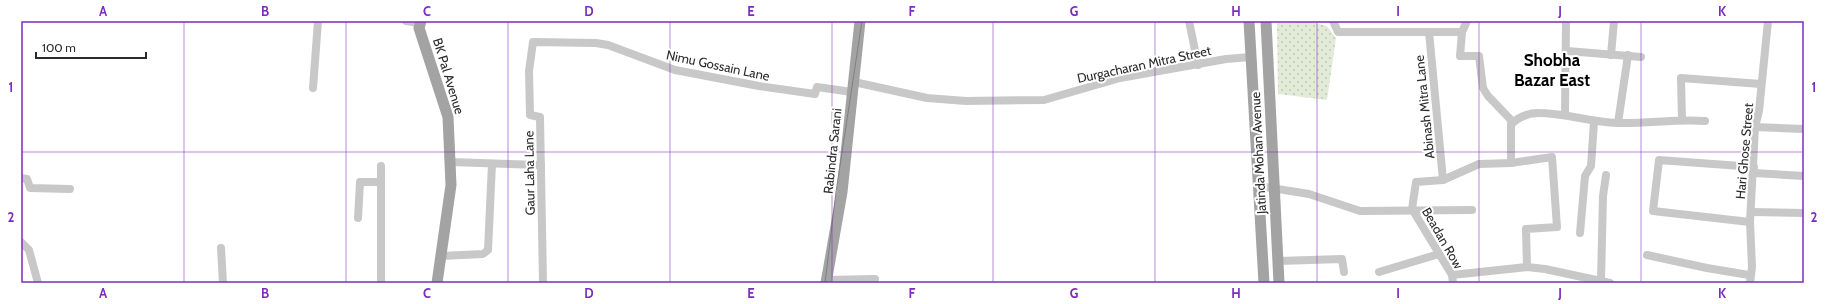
<svg xmlns="http://www.w3.org/2000/svg" width="1825" height="304" viewBox="0 0 1825 304" font-family="Cabin,sans-serif">
<defs>
<pattern id="green-dots" width="8" height="8" patternUnits="userSpaceOnUse"><rect width="8" height="8" fill="#e1ebd7"/><path d="M2 2h.1M6 6h.1" fill="none" stroke="#c1cab9" stroke-width="1.8" stroke-linecap="round"/></pattern>
</defs>
<rect width="100%" height="100%" fill="#fff"/>
<polygon fill="url(#green-dots)" points="1311,22 1327,26 1336,38 1327,100 1278,94 1277,23"/>
<g fill="none" stroke-linecap="round" stroke-linejoin="round">
<g stroke="#c8c8c8" stroke-width="8">
<polyline points="406,21 419,23"/>
<polyline points="1189,21 1198,65"/>
<polyline points="1333,21 1338,32 1462,32 1467,21"/>
<polyline points="1429,32 1443,180"/>
<polyline points="1462,32 1460,56 1479,56 1483,88 1488,96 1513,122"/>
<polyline points="1567,51 1641,57"/>
<polyline points="1611,55 1614,21"/>
<polyline points="854,82 927,98 966,101 1044,100 1120,78 1226,59 1251,57"/>
<polyline points="313,88 318,21"/>
<polyline points="1565,114 1566,21"/>
<polyline points="1682,119 1681,78 1761,84"/>
<polyline points="1618,123 1628,55"/>
<polyline points="1755,127 1804,129"/>
<polyline points="450,162 541,165"/>
<path d="M 1511,163 L 1511,124 C 1519,117 1527,113 1538,113 C 1565,113 1590,122 1617,123 C 1646,124 1675,119 1705,121"/>
<polyline points="381,166 381,283"/>
<polyline points="1754,173 1804,176"/>
<polyline points="21,178 27,179 30,188 70,189"/>
<polyline points="1259,186 1309,194 1360,211 1472,210"/>
<polyline points="1751,212 1804,213"/>
<polyline points="358,218 360,182 381,182"/>
<polyline points="1750,222 1653,211 1659,160 1754,167"/>
<polyline points="1580,233 1585,176 1591,166 1594,122"/>
<polyline points="21,242 29,250 38,283"/>
<polyline points="221,248 223,283"/>
<polyline points="1647,255 1707,268 1749,275"/>
<polyline points="441,256 483,254 488,250 492,164"/>
<polyline points="1278,261 1342,259 1344,272"/>
<polyline points="1379,272 1439,254"/>
<polyline points="1452,275 1527,267 1545,269 1610,283"/>
<polyline points="826,280 875,279"/>
<polyline points="1601,281 1603,196 1606,175"/>
<polyline points="543,283 540,117 530,115 529,71 533,42 596,43 608,45 675,70 759,86 815,94 817,87 852,92"/>
<polyline points="1453,283 1452,275 1412,209 1416,182 1443,180 1479,164 1511,163 1552,157 1557,227 1526,229 1527,267"/>
<polyline points="1750,283 1752,267 1750,222 1755,127 1759,111 1768,21"/>
</g>
<g stroke="#a3a3a3" stroke-width="11">
<polyline points="421,21 419,28 448,117 451,185 437,283"/>
<polyline points="1249,21 1264,283"/>
<polyline points="1266,21 1279,283"/>
<polyline points="826,283 842,192 860,21"/>
</g>
<polyline stroke="#808080" stroke-width="1" points="825,283 836,192 862,21"/>
</g>
<path fill="none" stroke="#7b2cbf" stroke-width="1" stroke-opacity="0.55" d="M 184,21 L 184,283M 346,21 L 346,283M 508,21 L 508,283M 670,21 L 670,283M 832,21 L 832,283M 993,21 L 993,283M 1155,21 L 1155,283M 1317,21 L 1317,283M 1479,21 L 1479,283M 1641,21 L 1641,283M 21,152 L 1804,152"/>
<g text-anchor="middle" dominant-baseline="central" stroke-width="4" stroke-linejoin="round" paint-order="stroke">
<g font-size="13" fill="#2b2b2b" stroke="#fff">
<text transform="translate(1144 64) rotate(-12)">Durgacharan Mitra Street</text>
<text transform="translate(718 65) rotate(12)">Nimu Gossain Lane</text>
<text transform="translate(449 76) rotate(73)">BK Pal Avenue</text>
<text transform="translate(1424 107) rotate(-96)">Abinash Mitra Lane</text>
<text transform="translate(832 151) rotate(-84)">Rabindra Sarani</text>
<text transform="translate(1744 151) rotate(-85)">Hari Ghose Street</text>
<text transform="translate(1258 153) rotate(-93)">Jatinda Mohan Avenue</text>
<text transform="translate(529 173) rotate(-91)">Gaur Laha Lane</text>
<text transform="translate(1443 238) rotate(60)">Beadan Row</text>
</g>
<g font-size="17" font-weight="bold" fill="#000" stroke="#fff">
<text x="1552" y="60">Shobha<tspan x="1552" dy="20">Bazar East</tspan></text>
</g>
</g>
<rect width="1825" height="304" fill="none" stroke="#ffffff" stroke-width="44"/>
<path d="M36 52v6h110v-6" fill="none" stroke="#2b2b2b" stroke-width="2"/>
<text x="42" y="52" font-size="12" fill="#2b2b2b" stroke="#ffffff" stroke-width="3" paint-order="stroke">100 m</text>
<rect x="22" y="22" width="1781" height="260" fill="none" stroke="#7b2cbf" stroke-width="1.5"/>
<g font-size="13" text-anchor="middle" font-weight="bold" fill="#7b2cbf">
<text x="103" y="16">A</text>
<text x="265" y="16">B</text>
<text x="427" y="16">C</text>
<text x="589" y="16">D</text>
<text x="751" y="16">E</text>
<text x="912" y="16">F</text>
<text x="1074" y="16">G</text>
<text x="1236" y="16">H</text>
<text x="1398" y="16">I</text>
<text x="1560" y="16">J</text>
<text x="1722" y="16">K</text>
<text x="11" y="92">1</text>
<text x="1814" y="92">1</text>
<text x="11" y="222">2</text>
<text x="1814" y="222">2</text>
<text x="103" y="298">A</text>
<text x="265" y="298">B</text>
<text x="427" y="298">C</text>
<text x="589" y="298">D</text>
<text x="751" y="298">E</text>
<text x="912" y="298">F</text>
<text x="1074" y="298">G</text>
<text x="1236" y="298">H</text>
<text x="1398" y="298">I</text>
<text x="1560" y="298">J</text>
<text x="1722" y="298">K</text>
</g>
</svg>
